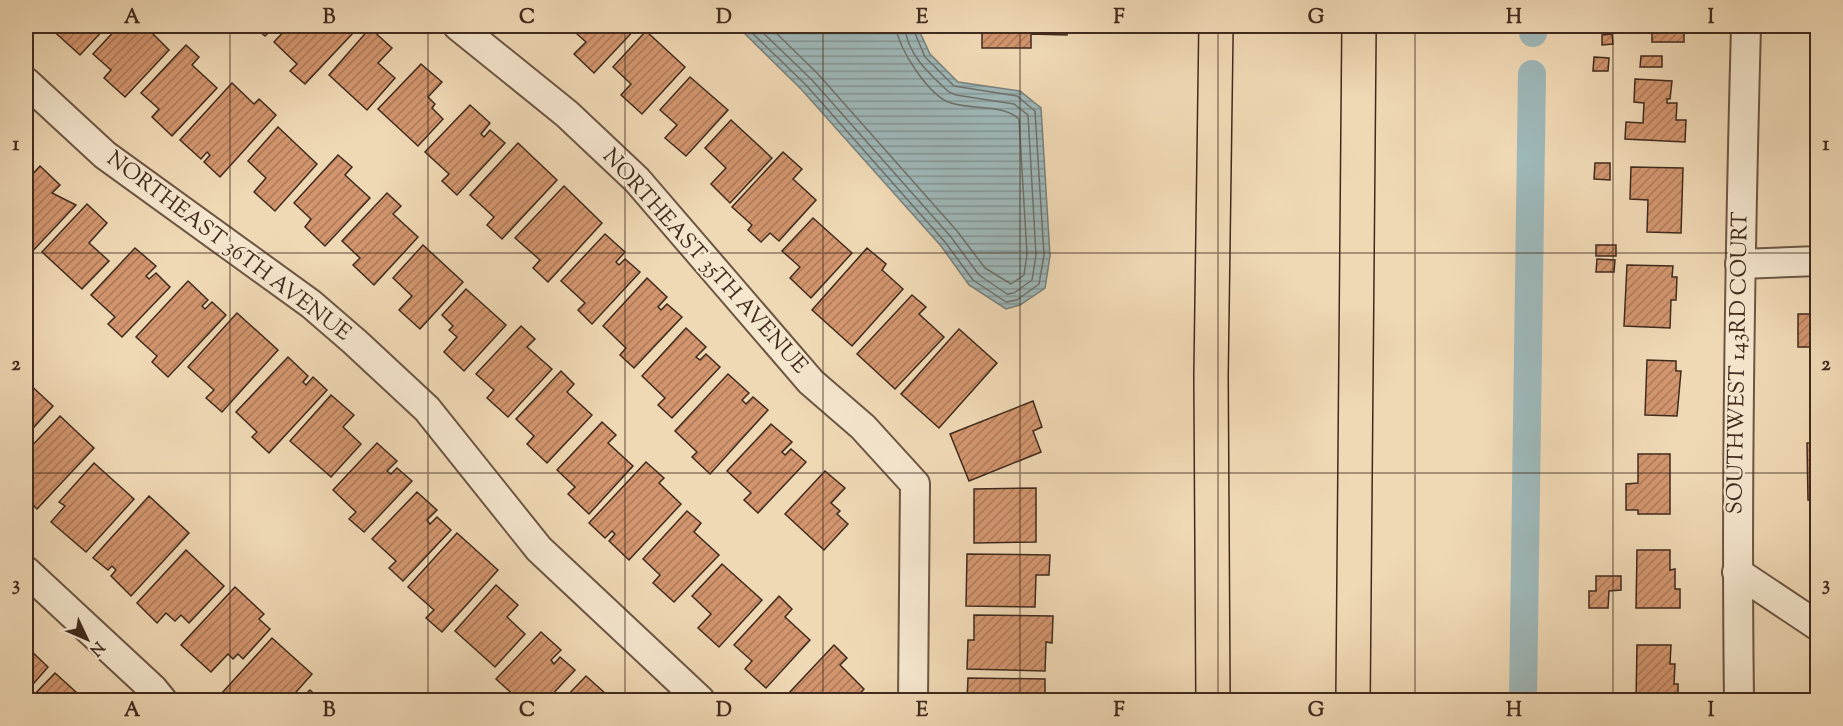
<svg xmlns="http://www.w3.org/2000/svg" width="1843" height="726" viewBox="0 0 1843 726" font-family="'Sorts Mill Goudy',serif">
<defs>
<pattern id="water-rules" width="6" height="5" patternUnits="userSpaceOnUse" patternTransform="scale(1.5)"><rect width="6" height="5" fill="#9eb7b8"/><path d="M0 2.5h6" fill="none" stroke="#829595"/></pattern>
<pattern id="building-hatch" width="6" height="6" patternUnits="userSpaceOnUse" patternTransform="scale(1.5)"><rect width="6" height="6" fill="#d2956e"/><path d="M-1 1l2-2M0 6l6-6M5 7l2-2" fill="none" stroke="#ac7a5a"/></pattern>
</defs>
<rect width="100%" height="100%" fill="#efd8b4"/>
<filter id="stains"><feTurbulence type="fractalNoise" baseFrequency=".00333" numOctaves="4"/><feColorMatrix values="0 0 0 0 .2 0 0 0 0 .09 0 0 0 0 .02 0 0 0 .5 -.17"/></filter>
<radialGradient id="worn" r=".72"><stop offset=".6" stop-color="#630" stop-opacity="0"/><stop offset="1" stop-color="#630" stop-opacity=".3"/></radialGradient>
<polygon fill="url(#water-rules)" stroke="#787f7a" stroke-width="1.5" points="737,26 917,26 930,54 958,82 1020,91 1041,108 1050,256 1045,288 1020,305 1006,309 969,285 941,246 801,89"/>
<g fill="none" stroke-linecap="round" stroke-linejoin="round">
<g stroke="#6f706a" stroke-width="1.5">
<polyline points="745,26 806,85 945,242 973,280 1006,302 1017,300 1039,284 1044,255 1035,111 1017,96 954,86 925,57 912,26"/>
<path d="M 756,26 L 812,80 L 951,237 L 979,275 L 1007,294 L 1014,293 L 1032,280 L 1036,255 L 1028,115 L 1014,104 L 956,95 L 949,92 C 930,75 906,53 905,26"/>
<path d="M 769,26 L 818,74 L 957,231 L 985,268 L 1011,284 L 1024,275 L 1027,254 L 1019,119 C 1002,104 973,110 951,103 C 930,97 897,48 896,26"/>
</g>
<g stroke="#9eb7b8" stroke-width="28">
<polyline points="1533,33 1533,26"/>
<polyline points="1523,700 1532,74"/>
</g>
</g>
<g fill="url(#building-hatch)" stroke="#402a1d" stroke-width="1.5">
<polygon points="48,26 107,26 80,55"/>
<polygon points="119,26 145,26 169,50 125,97 104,78 111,70 93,54"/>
<polygon points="253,26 275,26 265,36"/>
<polygon points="289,26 345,26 353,33 305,84 290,71 297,64 274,42"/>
<polygon points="568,26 638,26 594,73 574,54 586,42"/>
<polygon points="982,26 1067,26 1067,35 1031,34 1031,48 982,48"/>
<rect x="1652" y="26" width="32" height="16"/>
<polygon points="370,28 392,48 378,63 395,78 367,110 329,75"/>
<polygon points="646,31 685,67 642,114 621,95 631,84 613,67"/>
<polygon points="1612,34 1613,44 1602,45 1602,35"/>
<polygon points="186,45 199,57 192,65 217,88 172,136 152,117 159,109 141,93"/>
<polygon points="1641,56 1662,56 1662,67 1640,67"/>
<polygon points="1594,57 1609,58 1608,71 1593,71"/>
<polygon points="421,64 442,82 428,97 435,104 432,108 443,119 418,146 378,109"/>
<polygon points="690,77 728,110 686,156 665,138 677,125 660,110"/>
<polygon points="1635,79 1672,81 1670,99 1667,99 1667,103 1677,103 1676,120 1686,120 1685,142 1625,139 1626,122 1643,123 1644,103 1634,102"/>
<polygon points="232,83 254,104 259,99 276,115 220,177 204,162 210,155 207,152 201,159 180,140"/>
<polygon points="470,105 490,123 481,134 484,137 490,130 505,143 457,195 442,181 449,174 425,152"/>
<polygon points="731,120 772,158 730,203 711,184 726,168 705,148"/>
<polygon points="278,127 317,164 275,211 254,192 266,178 248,161"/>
<polygon points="518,143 557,180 502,239 487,225 494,217 470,195"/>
<polygon points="783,152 802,169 793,179 816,200 779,241 770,233 761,242 748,230 752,225 732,207"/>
<polygon points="338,155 352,167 345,175 370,198 325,246 305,227 311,219 294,203"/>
<polygon points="1595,163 1610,163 1610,180 1594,179"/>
<polygon points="40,166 60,185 52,193 76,205 26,258 26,181"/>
<polygon points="1631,167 1683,168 1681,233 1647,232 1648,200 1630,199"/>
<polygon points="564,186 602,223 548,282 533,268 540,260 515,238"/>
<polygon points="387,193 401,206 393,214 418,237 374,285 353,265 360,258 342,241"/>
<polygon points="87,204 107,223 89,243 109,261 82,289 42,252"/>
<polygon points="813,218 852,253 811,298 790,278 800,267 782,251"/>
<polygon points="605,234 625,252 616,262 619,265 625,259 640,272 592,324 578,310 585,303 561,281"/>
<polygon points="423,245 463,282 420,329 399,310 412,296 393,278"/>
<rect x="1596" y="245" width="20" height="11"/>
<polygon points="135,248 156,266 146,276 149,279 156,273 170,287 122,337 108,324 115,317 91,295"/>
<polygon points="867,248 886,264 882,270 903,289 852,346 812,310"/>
<polygon points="1597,259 1615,260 1614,272 1596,272"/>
<polygon points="1627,265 1673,266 1672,277 1677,277 1676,300 1671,300 1670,328 1624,326"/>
<polygon points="647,278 667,297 658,307 661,310 667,304 682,317 634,368 620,355 626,348 603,326"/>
<polygon points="188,281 208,300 202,306 205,309 212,302 226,315 168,377 152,362 157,356 136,337"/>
<polygon points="466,289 506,325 464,371 444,352 457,337 449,330 453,326 442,315"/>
<polygon points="912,295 926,307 919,314 944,337 895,389 857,354"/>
<polygon points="237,313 278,350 222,412 206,398 214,390 188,367"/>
<rect x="1798" y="314" width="20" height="33"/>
<polygon points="521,326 535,339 527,347 552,369 508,417 487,398 494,390 476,374"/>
<polygon points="686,328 706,347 696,357 700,360 706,354 720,367 672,418 658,405 665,398 642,376"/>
<polygon points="959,329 997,363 939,428 901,394"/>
<polygon points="288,357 308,376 303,382 306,385 313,377 327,390 269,453 252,437 257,432 236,412"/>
<polygon points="1647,360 1676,361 1676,371 1681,371 1677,416 1645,415"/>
<polygon points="561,371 574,384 567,392 592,415 547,463 527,444 534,436 516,419"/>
<polygon points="728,374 749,393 742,400 746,404 753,397 768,410 710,474 692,457 697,452 675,431"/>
<polygon points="26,381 53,406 26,436"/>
<polygon points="331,395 354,415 343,427 361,444 331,477 290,441"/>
<polygon points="1033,401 1042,427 1033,431 1041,452 969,481 950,434"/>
<polygon points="60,416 94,448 37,509 26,498 26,478 31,472 26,467 26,452"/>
<polygon points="602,422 616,435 608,443 633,466 589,514 568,494 575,487 557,470"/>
<polygon points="771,424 792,442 782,452 785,455 791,449 806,462 758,513 744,500 751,493 727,471"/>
<polygon points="377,443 397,461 387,471 391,474 397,468 412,481 364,532 349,519 356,512 333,490"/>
<polygon points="1807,443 1818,443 1818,500 1808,500"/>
<polygon points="1638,454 1670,454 1670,514 1638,514 1638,510 1626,510 1626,484 1638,483"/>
<polygon points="646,462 664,478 659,483 681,504 629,560 609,541 615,534 612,531 605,538 589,523"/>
<polygon points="94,463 134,499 86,552 51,522 65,506 59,502"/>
<polygon points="825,471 845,488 831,503 840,511 837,514 848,524 824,550 785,514"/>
<polygon points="1036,488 1036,542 974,543 974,489"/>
<polygon points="417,492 437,510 427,520 430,524 437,517 451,530 403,581 389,568 396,561 372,539"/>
<polygon points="149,496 189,533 131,596 111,576 116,570 112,566 108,570 93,558"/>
<polygon points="687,511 701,523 694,532 719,555 674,602 653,583 660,575 643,559"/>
<polygon points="457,533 498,570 442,632 426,618 434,610 408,587"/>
<polygon points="186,550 224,586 189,623 181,615 175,621 166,613 157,623 137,603"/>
<polygon points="1637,550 1670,550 1670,570 1675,569 1675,589 1680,589 1680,608 1636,608"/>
<polygon points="967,554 1050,555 1049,575 1036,575 1035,607 966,606"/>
<polygon points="722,564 762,600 719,647 698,628 711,614 692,596"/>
<polygon points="1596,576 1621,576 1621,590 1609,591 1608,608 1589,608 1589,591 1596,591"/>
<polygon points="496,585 518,605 507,617 525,634 495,667 455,631"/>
<polygon points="235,587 264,614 259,619 270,629 243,659 238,654 233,659 228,654 211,672 181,645"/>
<polygon points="779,596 792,609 785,617 810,640 766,688 745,669 752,661 734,645"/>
<polygon points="974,615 1053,616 1052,643 1046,642 1045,671 967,669 968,640 974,640"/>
<polygon points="541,632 561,650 551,660 554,664 560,657 575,670 547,700 519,700 496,679"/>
<polygon points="272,638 312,674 289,700 231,700 222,693"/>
<polygon points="834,645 847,658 840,665 864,689 854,700 797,700 789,693"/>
<polygon points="1637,645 1671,645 1670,664 1675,664 1674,684 1678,684 1678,700 1636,700"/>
<polygon points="27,647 48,667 26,692 26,649"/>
<polygon points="55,673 76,692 68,700 29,700"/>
<polygon points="586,676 606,694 600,700 563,700"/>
<polygon points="968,678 1045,679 1045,699 967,700"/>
<polygon points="310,690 321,700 325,696 330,700 299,700"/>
</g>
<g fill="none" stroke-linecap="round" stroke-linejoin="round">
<g stroke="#6c5643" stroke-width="32">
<g id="minor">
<polyline points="458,26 567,114 637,180 811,382 863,427 915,484 913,700"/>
<polyline points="26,82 105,155 311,304 355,342 427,409 539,549 700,700"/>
<polyline points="1740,264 1818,261"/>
<polyline points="26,571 153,689 162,700"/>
<polyline points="1737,572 1818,626"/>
<path d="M 1739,700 C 1736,475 1740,251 1746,26"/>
</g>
</g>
<g stroke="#402a1d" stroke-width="36">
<g id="highway">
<polyline points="1213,700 1211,376 1216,26"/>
<polyline points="1353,700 1359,26"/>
</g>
</g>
<use href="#minor" stroke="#f5e6ce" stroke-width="28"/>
<use href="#highway" stroke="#efd8b4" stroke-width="33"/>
</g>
<path fill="none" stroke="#402a1d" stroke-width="1.5" stroke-opacity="0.55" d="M 230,26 L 230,700M 428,26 L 428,700M 625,26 L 625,700M 823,26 L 823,700M 1020,26 L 1020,700M 1218,26 L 1218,700M 1415,26 L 1415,700M 1613,26 L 1613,700M 26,253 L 1818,253M 26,473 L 1818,473"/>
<g text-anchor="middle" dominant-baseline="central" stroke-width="4.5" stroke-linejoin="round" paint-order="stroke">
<g font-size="22" fill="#402a1d" stroke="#f5e6ce">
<text transform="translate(228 247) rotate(37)">NORTHEAST 36TH AVENUE</text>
<text transform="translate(704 262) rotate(48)">NORTHEAST 35TH AVENUE</text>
<text transform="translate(1739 363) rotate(-89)">SOUTHWEST 143RD COURT</text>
</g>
</g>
<rect width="1843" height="726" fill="none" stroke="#efd8b4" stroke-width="66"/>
<g transform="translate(87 639) rotate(134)" stroke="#f5e6ce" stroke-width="4.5" paint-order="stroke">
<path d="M0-4.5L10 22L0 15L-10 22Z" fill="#402a1d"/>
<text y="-9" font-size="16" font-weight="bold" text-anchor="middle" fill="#402a1d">N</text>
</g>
<rect x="33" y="33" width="1777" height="660" fill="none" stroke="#402a1d" stroke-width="2"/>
<g font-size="20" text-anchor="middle" font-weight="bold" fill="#402a1d">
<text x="132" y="23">A</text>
<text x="329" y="23">B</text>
<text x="527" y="23">C</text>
<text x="724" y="23">D</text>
<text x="922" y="23">E</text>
<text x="1119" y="23">F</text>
<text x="1316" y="23">G</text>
<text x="1514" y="23">H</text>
<text x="1711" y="23">I</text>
<text x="16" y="150">1</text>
<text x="1826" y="150">1</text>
<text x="16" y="370">2</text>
<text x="1826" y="370">2</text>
<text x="16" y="590">3</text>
<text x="1826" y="590">3</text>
<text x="132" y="716">A</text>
<text x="329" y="716">B</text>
<text x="527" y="716">C</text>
<text x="724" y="716">D</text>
<text x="922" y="716">E</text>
<text x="1119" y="716">F</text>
<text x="1316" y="716">G</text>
<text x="1514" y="716">H</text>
<text x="1711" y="716">I</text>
</g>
<rect width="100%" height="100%" filter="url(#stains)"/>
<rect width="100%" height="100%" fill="url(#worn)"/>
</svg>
